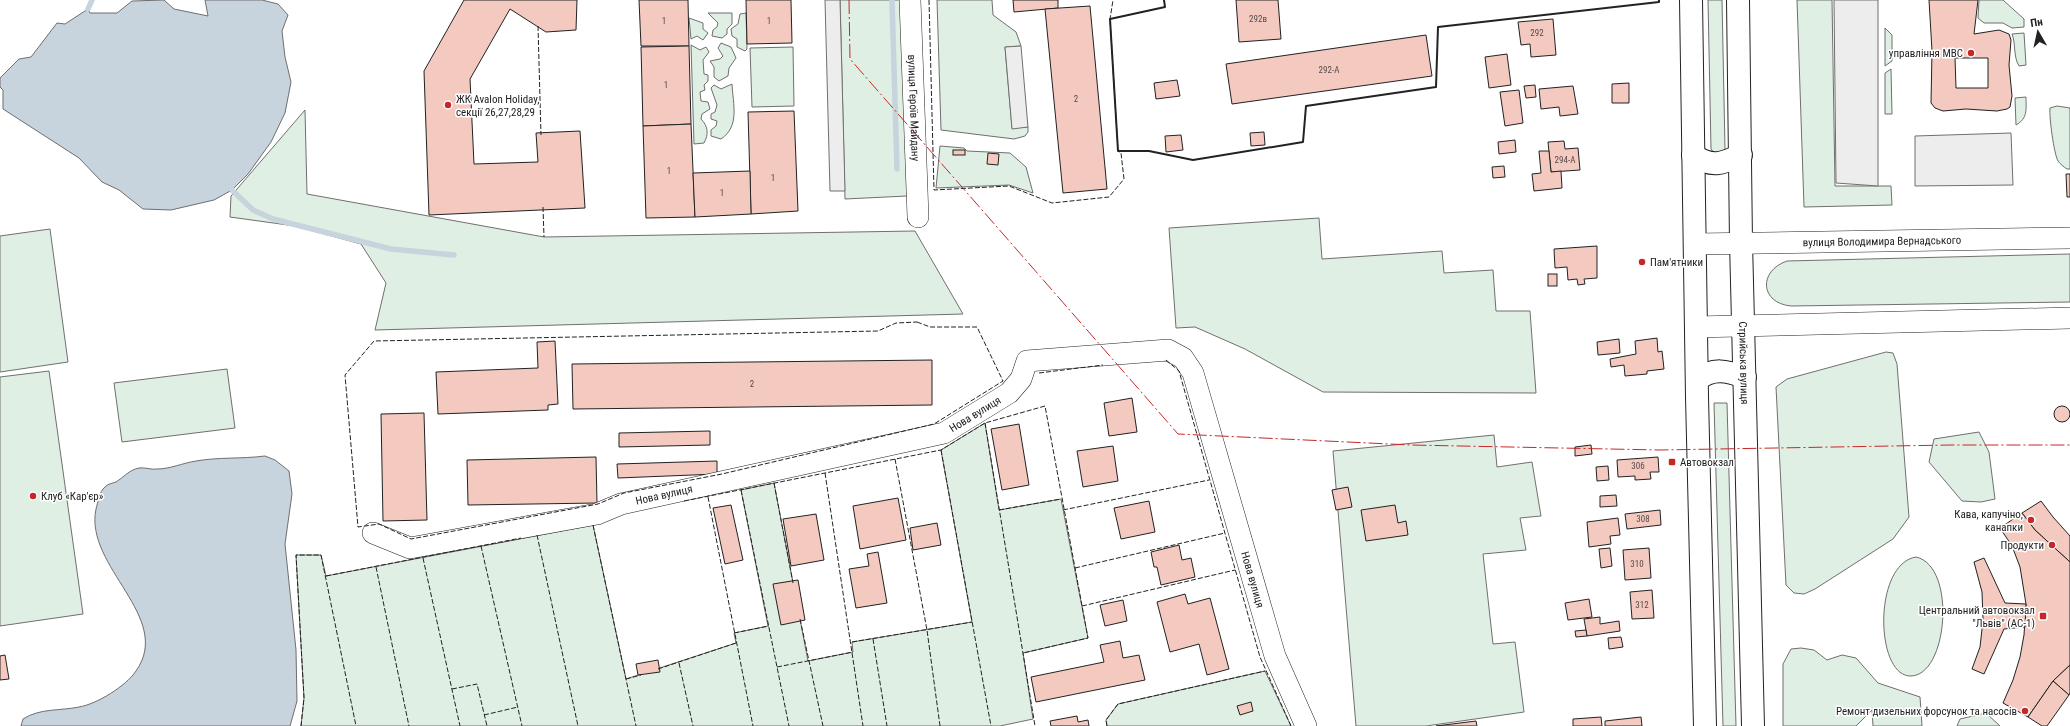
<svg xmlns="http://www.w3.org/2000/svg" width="2070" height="726" viewBox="0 0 2070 726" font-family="'Roboto Condensed',sans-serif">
<rect width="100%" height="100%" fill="#fff"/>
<g fill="#e0efe3" stroke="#6f6f6f">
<polygon points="840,0 904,0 907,196 845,199"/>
<polygon points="937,0 992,0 993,15 1016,32 1021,46 1005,47 1012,128 1028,127 1028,132 1025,136 1014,139 941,130"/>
<polygon points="1708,0 1722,0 1725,149 1724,152 1714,153 1711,149"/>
<polygon points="1797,0 1832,0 1835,186 1891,186 1892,205 1804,207"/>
<polygon points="1979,0 2003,0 2024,19 2024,27 2012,28 2003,23 1984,23 1978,18"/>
<polygon points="708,13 732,13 732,24 727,29 727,34 722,38 712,36 713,30 717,27 718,23"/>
<polygon points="746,13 747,49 745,51 737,47 737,39 732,36 731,29 738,24 740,14"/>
<polygon points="689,18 703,23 703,29 708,33 703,40 697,36 691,39"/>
<polygon points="1885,28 1892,35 1892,61 1885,66"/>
<path d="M 2024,33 L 2026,65 L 2019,66 C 2013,56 2016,44 2012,34 Z"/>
<polygon points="721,43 731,47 736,58 729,68 728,76 719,81 714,77 714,67 710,61 720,59 723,56 718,48"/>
<path d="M 691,45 L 700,50 L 706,47 L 709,52 L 703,60 L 704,74 L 708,75 L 708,81 L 704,85 L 705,90 L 700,92 L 701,101 L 708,102 L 710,109 L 702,114 L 701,119 C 708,126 709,134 704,143 L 694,144 Z"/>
<polygon points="793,47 794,106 752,107 750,48"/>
<polygon points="1891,69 1892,114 1885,114 1885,73"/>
<path d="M 732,84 C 733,105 740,126 721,139 L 711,136 L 711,130 L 716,126 L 717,121 L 711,119 L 711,114 L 715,112 L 717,105 L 711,88 L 714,85 L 721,89 Z"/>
<path d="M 2026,97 C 2026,110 2028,118 2016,125 L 2015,98 Z"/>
<path d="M 2057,106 L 2070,108 L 2070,169 L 2067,169 C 2064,167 2060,164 2058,161 C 2054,154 2049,117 2050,108 Z"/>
<polygon points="305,110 307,194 544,237 915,231 963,314 375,330 386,283 361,244 295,226 230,217 231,196"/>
<polygon points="940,146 964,148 967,151 1010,153 1026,167 1033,193 1009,185 936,188"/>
<polygon points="1319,218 1322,259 1442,251 1444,273 1493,270 1496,311 1530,311 1536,393 1323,392 1245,349 1195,327 1176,328 1169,228"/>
<polygon points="50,229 68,362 0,372 0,236"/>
<path d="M 2070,254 L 2070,302 L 1791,306 C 1760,303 1758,271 1787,261 Z"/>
<polygon points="1886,352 1893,353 1897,364 1909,517 1893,539 1815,589 1804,594 1794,593 1786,585 1776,387 1787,379"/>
<polygon points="227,369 235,428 122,442 114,383"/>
<polygon points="49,371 83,614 0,626 0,377"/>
<polygon points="1714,403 1727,403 1736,726 1723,726"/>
<polygon points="985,423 999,510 1061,499 1088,638 1023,653 1033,719 1000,726 301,726 304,698 296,555 321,555 326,576 593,525 626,679 736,643 734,633 768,626 741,490 774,483 808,661 853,652 852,642 972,622 941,450"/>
<polygon points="1979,432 1989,452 1995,499 1981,502 1962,501 1929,462 1934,439"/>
<polygon points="1494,435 1497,467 1532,462 1541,516 1520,518 1526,550 1483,554 1493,644 1515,642 1524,712 1426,726 1356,726 1333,451"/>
<path d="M 1916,557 C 1957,566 1948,677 1910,676 C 1875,675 1873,564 1916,557 Z"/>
<polygon points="1801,648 1814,650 1827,660 1842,655 1856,658 1878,683 1920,697 1922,726 1873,726 1872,710 1856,726 1783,726 1783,664 1791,649"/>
<polygon points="1265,671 1291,726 1107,726 1106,720 1118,704"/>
<polygon points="1986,713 2000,726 1957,726 1960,719"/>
</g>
<g fill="#ededed" stroke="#6f6f6f">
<polygon points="825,0 840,0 845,191 830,191"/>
<polygon points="1834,0 1878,0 1878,186 1836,183"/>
<polygon points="1021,46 1028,127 1012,129 1005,47"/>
<polygon points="2011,133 2013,185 1915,186 1915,136"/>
</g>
<g fill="#c7d3dd" stroke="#6f6f6f">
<polygon points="164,0 174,9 208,16 205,0 262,0 278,4 288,15 282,31 285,57 291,82 285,113 271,142 248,174 232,190 214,200 171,210 143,209 119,190 102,182 79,158 3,109 3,90 0,87 0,78 19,59 31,57 57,23 65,24 88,9 90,13 117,13 132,1"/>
<path d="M 265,456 L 275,460 L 289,471 L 292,494 L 285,544 L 296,650 L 297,701 L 290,726 L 21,726 L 23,719 C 40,708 60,711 79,707 C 97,704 126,686 136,671 C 174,617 84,567 96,509 C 98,502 99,492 105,487 C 107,484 113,483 116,482 C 124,477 129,470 139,468 C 145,467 151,470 157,469 C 170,469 183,463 196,461 C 218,457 242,459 265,456 Z"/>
</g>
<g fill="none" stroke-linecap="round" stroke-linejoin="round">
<g stroke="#c7d3dd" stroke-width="5.5">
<polyline points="892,0 897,169"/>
<polyline points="88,9 92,0"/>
<polyline points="232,190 253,210 273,219 391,249 454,255"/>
</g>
</g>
<g fill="#f3c9c0" stroke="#222" fill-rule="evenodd">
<polygon points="464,0 577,0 576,30 546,32 510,9 470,79 474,164 538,162 536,133 580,131 585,208 429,215 424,71"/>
<polygon points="639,0 688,0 689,46 641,46"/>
<polygon points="746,0 791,0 792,43 747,44"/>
<polygon points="1013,0 1058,0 1058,8 1014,12"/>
<polygon points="1236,0 1278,0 1281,39 1239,42"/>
<path d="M 1929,0 L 1978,0 L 1974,34 L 1999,30 L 2009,34 L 2011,40 L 2009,65 L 2012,96 L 2010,107 L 2007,109 L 1997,111 L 1966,109 L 1943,111 L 1935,108 L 1931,103 L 1932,51 ZM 1955,58 L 1988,58 L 1988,88 L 1956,88 Z"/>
<polygon points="1090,6 1107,189 1063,193 1045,9"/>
<polygon points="1553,19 1556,55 1531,57 1530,44 1521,45 1518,22"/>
<polygon points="1426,35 1432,76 1232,104 1226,64"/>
<polygon points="689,46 691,124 643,126 641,47"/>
<polygon points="1507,54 1511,85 1489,88 1485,57"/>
<polygon points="1177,80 1180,96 1156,99 1154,83"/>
<polygon points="1629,83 1629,103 1612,103 1612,84"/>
<polygon points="1535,85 1536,97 1526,98 1524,86"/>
<polygon points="1573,86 1578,114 1560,116 1559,107 1541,109 1539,89"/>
<polygon points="1519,90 1523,123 1505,126 1500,92"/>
<polygon points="794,111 798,211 751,214 748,112"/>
<polygon points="691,124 695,217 646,218 643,126"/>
<polygon points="1264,132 1265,145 1251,146 1250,133"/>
<polygon points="1181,135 1183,150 1166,152 1165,136"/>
<polygon points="1515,140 1516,152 1499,154 1498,142"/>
<polygon points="1564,141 1565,149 1578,148 1580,170 1551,172 1548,142"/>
<rect x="953" y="150" width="12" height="5"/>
<polygon points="1539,151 1549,151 1551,172 1561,171 1562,188 1534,191 1532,174 1541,173"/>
<polygon points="988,153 999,154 998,165 987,164"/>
<polygon points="1504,166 1505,177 1493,178 1492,167"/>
<polygon points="750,171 751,214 695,217 693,173"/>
<polygon points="2066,174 2070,174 2070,197 2067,197"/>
<polygon points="1597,246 1597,278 1584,279 1585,284 1578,285 1577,279 1568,280 1567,267 1555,268 1554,249"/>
<rect x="1548" y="274" width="9" height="12"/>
<polygon points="1657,338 1658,352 1662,351 1664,369 1647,371 1647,374 1625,376 1624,365 1611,367 1610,359 1636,354 1635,341"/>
<polygon points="1619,339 1620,353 1598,355 1597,342"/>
<polygon points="555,341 558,404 548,405 548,410 438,414 436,372 538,368 537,342"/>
<polygon points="932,360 932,405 573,409 572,364"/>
<polygon points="1132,398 1137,432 1109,436 1104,403"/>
<circle cx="2062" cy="414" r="8"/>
<polygon points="424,413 427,520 383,521 381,414"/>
<polygon points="1019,424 1029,485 1002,490 991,429"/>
<polygon points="710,431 710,445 619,447 619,433"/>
<polygon points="1591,445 1592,454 1575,456 1575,447"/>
<polygon points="1113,446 1118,481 1083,487 1077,451"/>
<polygon points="596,457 597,503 468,505 467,460"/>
<polygon points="1658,457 1659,472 1650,472 1651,479 1635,480 1635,476 1618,477 1617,460"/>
<polygon points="717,461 717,474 618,478 617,464"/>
<polygon points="1608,466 1609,480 1597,481 1596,467"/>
<polygon points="1348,487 1352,507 1336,510 1332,490"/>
<polygon points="1616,495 1617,506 1600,507 1600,496"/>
<polygon points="898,498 906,540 860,549 853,506"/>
<polygon points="1149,501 1155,532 1121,539 1114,508"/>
<polygon points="2041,501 2053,517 2070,536 2070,562 2035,530 2022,513"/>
<polygon points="731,505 743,560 725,564 713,508"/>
<polygon points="1395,505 1398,523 1406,521 1408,535 1366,541 1361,510"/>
<polygon points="1660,510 1661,525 1627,529 1625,514"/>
<polygon points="2022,513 2035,530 2070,562 2070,665 2053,681 2028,717 2003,703 2013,680 2020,657 2024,635 2026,604 2020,567 2012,546 2000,528"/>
<polygon points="816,514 824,560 791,566 783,519"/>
<polygon points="1618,518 1620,535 1610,536 1611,544 1589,547 1587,522"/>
<polygon points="937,523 941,545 913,550 910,528"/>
<polygon points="1179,545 1182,560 1191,558 1195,577 1161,585 1157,567 1154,567 1151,552"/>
<polygon points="1610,548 1612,566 1601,568 1599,549"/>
<polygon points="1649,548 1651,578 1625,580 1623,550"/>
<polygon points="878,552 887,603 856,608 849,569 869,566 867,554"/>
<polygon points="1984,558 2005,603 2026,604 2025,627 2004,629 1984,674 1972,669 1980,647 1983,620 1982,592 1974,562"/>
<polygon points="798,580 805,620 781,625 773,584"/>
<polygon points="1652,590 1654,618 1632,619 1630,592"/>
<polygon points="1185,594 1188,604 1210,598 1229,669 1207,675 1199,644 1170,652 1157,602"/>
<polygon points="1589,599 1592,617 1568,620 1565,603"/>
<polygon points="1123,600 1127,621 1105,626 1100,605"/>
<polygon points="1600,617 1600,624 1619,621 1620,631 1587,636 1584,619"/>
<polygon points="1586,630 1587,636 1576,637 1575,631"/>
<polygon points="1621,637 1623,647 1609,649 1608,638"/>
<polygon points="1120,641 1123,658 1139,655 1145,680 1036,702 1031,677 1104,662 1100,645"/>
<polygon points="5,655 9,679 0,680 0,656"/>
<polygon points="658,660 660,672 638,675 636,664"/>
<polygon points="2070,665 2070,693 2069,695 2053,681"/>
<polygon points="2053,681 2069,695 2047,726 2042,726 2028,717"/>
<polygon points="1251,702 1253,711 1240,715 1237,706"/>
<polygon points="1077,716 1078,722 1088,720 1089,726 1051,726 1050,721"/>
<polygon points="1601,717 1602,726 1573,726 1573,719"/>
<polygon points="1641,717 1642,726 1605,726 1605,721"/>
<polygon points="1476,721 1477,726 1436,726"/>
</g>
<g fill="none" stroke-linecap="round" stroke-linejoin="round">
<g stroke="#222" stroke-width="22">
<g id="minor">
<path id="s1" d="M 910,0 L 918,217"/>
<path id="s2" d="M 1695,244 L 2070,238"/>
<polyline points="1696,327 2070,318"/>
<path id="s3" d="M 373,533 L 410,548 L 597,514 L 621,504 L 944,433 L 1009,393 L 1021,379 L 1027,361 L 1168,350 L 1183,358 L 1193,373 L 1275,656 L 1306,726"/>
</g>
</g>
<g stroke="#222" stroke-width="24">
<g id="major">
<polyline points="1691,0 1697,397 1705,726"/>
<path id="s4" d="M 1738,0 L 1741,242 L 1753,726"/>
<path d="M 1693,155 C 1712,168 1722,164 1741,155"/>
<path d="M 1697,380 C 1713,367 1727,371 1745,377"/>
</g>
</g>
<use href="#minor" stroke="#fff" stroke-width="21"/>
<use href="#major" stroke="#fff" stroke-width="22"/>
<g stroke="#222" stroke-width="1" stroke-dasharray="5 2" stroke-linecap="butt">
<polyline points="929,0 934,190 1009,186 1052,203 1109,197 1124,179 1121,153 1118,151 1110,19 1113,0"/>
<polyline points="538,26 541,135"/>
<polyline points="543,207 544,237"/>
<polygon points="917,322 930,327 977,327 1003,381 934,424 722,474 624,493 598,504 411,539 379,524 358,527 345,375 374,341 878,331 896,323"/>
<polyline points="1166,360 1179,371 1260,657 1291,726"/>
<polyline points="1039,373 1103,365"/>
<polyline points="985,423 1035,726"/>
<polyline points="941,450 991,726"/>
<polyline points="895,459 927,630 940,726"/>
<polyline points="825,473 863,726"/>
<polyline points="774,483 793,583"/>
<polyline points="741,490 789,726"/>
<polyline points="708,497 753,726"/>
<polyline points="684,501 941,450 985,423 1045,406 1088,638 1023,653"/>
<polyline points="999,510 1061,499"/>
<polyline points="1063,510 1209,480"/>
<polyline points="593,525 636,726"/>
<polyline points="537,535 578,726"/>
<polyline points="481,546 522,726"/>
<polyline points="423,558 460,726"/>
<polyline points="376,567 409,726"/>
<polyline points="1075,568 1225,533"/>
<polyline points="326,576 521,538"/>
<polyline points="1082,606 1235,570"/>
<polyline points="800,619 823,726"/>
<polyline points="734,633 769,626"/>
<polyline points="873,639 887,726"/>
<polyline points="852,642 972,622"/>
<polyline points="679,663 693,726"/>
<polyline points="777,667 853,652"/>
<polyline points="658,669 736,643"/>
<polyline points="626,679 641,675"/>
<polyline points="452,689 477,684 487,726"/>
<polyline points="484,715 518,707"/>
<polyline points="301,726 304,698 296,555 321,555 356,726"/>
<polyline points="1107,726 1106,720 1118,704 1265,671"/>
</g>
<polyline stroke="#222" stroke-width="2" points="1164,0 1165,7 1110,19 1118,151 1149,151 1193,160 1303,142 1306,106 1436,87 1438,27 1659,2 1659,0"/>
<polyline stroke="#c62828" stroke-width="1" stroke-dasharray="14 3 2 3" stroke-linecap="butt" points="849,0 850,59 1178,434 1411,445 1659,450 1951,445 2070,445"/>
</g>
<g fill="#c62828" stroke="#fff" stroke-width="1.5">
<circle cx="1971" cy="53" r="4"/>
<circle cx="448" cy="105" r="4"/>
<circle cx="1642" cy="262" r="4"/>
<rect x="1668" y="458" width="8" height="8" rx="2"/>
<circle cx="33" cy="496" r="4"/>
<circle cx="2031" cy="520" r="4"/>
<circle cx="2052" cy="545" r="4"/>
<rect x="2039" y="612" width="8" height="8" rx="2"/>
<circle cx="2025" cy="711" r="4"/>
</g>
<g text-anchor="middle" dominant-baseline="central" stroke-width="3" stroke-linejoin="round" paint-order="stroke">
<g font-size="9" fill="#564c4a">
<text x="1258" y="19">292в</text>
<text x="664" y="21">1</text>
<text x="769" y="21">1</text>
<text x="1537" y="33">292</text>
<text x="1329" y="70">292-А</text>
<text x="666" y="85">1</text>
<text x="1076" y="99">2</text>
<text x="1565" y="160">294-А</text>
<text x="669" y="171">1</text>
<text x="773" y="178">1</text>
<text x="722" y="193">1</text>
<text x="752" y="384">2</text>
<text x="1638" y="466">306</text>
<text x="1643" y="519">308</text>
<text x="1637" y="564">310</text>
<text x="1642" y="605">312</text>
</g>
<g font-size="11" fill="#222" stroke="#fff" text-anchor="end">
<text x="1963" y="53">управління МВС</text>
<text x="456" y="99" text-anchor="start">ЖК Avalon Holiday,<tspan x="456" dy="13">секції 26,27,28,29</tspan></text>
<text x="1650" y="262" text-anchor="start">Пам'ятники</text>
<text x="1680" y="462" text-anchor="start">Автовокзал</text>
<text x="41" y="496" text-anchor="start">Клуб «Кар'єр»</text>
<text x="2023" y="514">Кава, капучіно,<tspan x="2023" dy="13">канапки</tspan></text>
<text x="2044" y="545">Продукти</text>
<text x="2035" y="610">Центральний автовокзал<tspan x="2035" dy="13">"Львів" (АС-1)</tspan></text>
<text x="2017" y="711">Ремонт дизельних форсунок та насосів</text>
</g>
<g font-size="11" fill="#222" stroke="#fff">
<text stroke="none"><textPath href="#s1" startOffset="108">вулиця Героїв Майдану</textPath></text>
<text stroke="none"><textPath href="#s2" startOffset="187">вулиця Володимира Вернадського</textPath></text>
<text stroke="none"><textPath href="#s4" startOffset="363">Стрийська вулиця</textPath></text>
<text stroke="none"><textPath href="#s3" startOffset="623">Нова вулиця</textPath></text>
<text stroke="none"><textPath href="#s3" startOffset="300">Нова вулиця</textPath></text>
<text stroke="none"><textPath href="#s3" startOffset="1092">Нова вулиця</textPath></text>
</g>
</g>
<g transform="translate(2038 32) rotate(351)" stroke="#ffffff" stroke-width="3" paint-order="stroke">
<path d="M0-3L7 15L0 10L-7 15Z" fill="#222222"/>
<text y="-6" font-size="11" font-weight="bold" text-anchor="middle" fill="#222222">Пн</text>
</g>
</svg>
